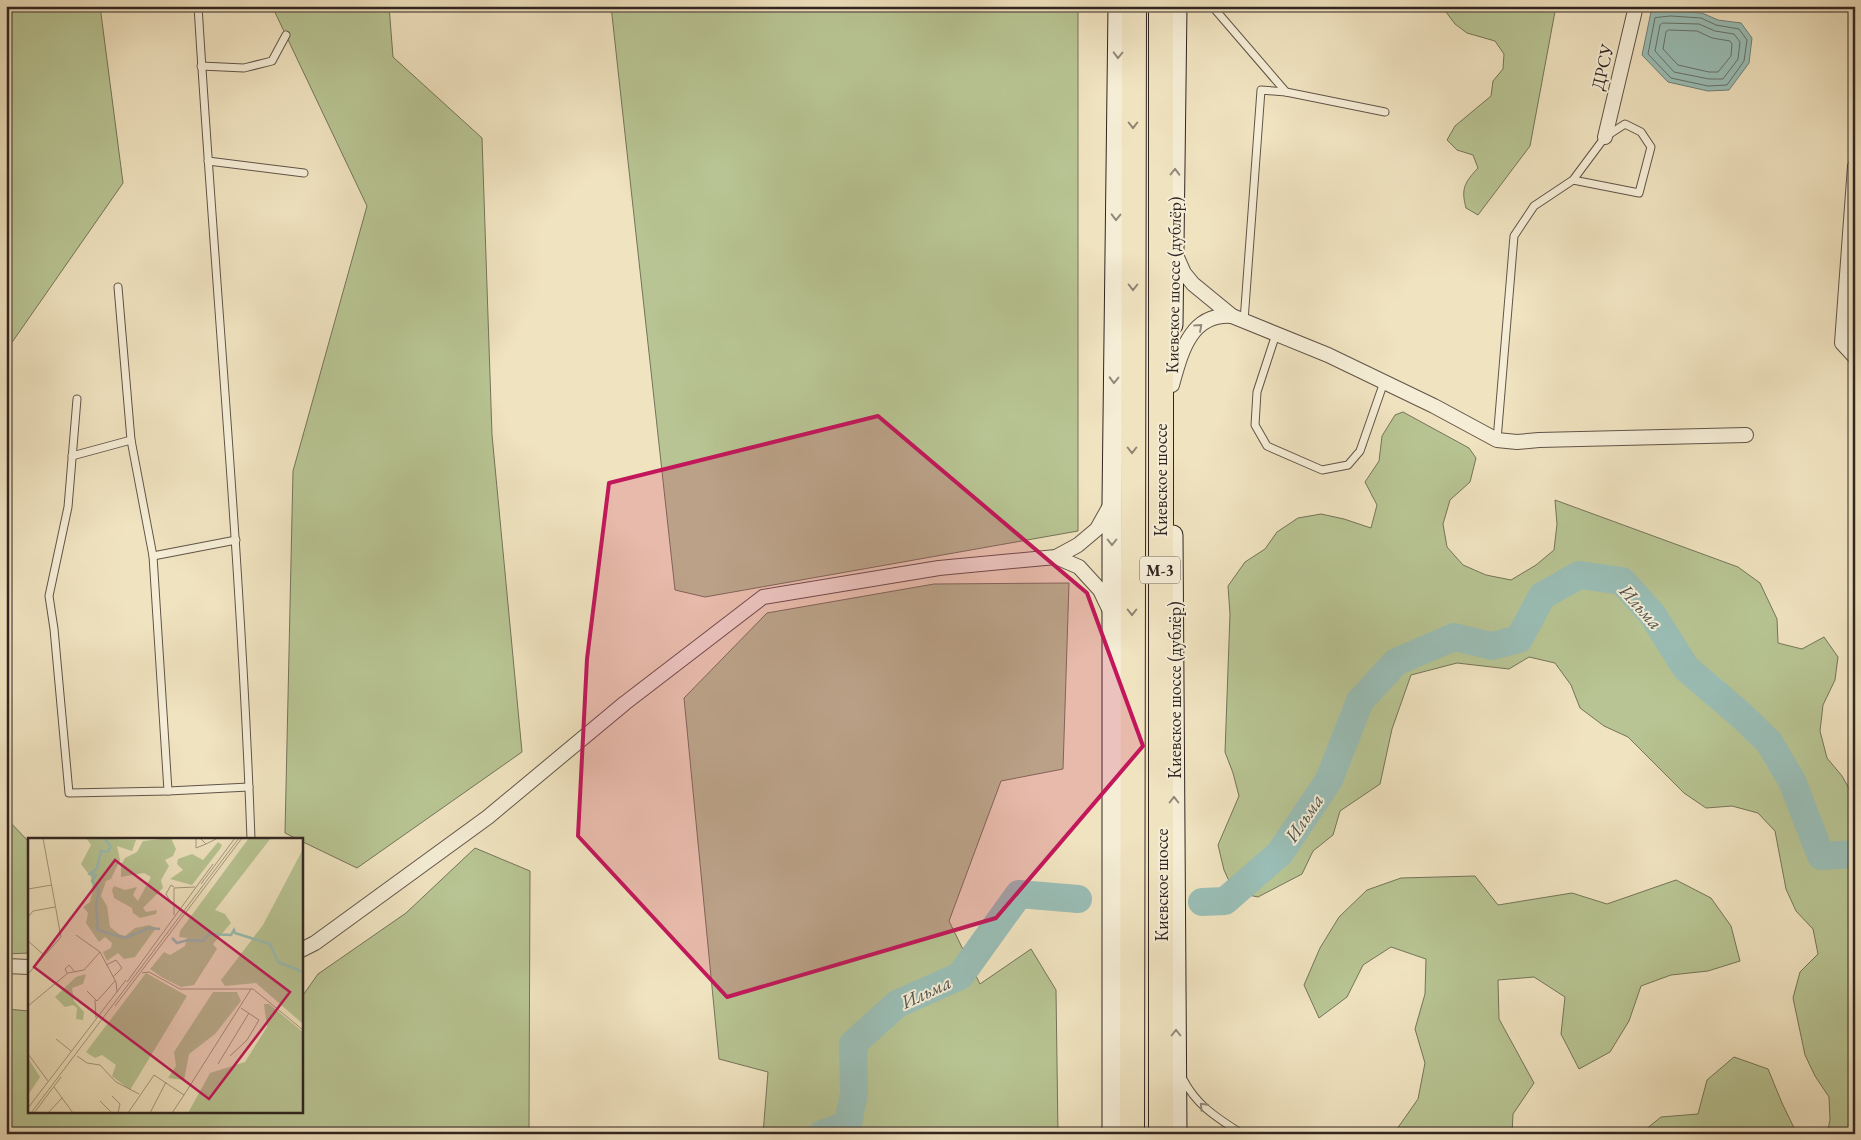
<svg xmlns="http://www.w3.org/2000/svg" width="1861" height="1140" viewBox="0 0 1861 1140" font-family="'EB Garamond',serif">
<rect width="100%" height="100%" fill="#f0e3c0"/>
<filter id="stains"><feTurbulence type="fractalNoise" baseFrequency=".004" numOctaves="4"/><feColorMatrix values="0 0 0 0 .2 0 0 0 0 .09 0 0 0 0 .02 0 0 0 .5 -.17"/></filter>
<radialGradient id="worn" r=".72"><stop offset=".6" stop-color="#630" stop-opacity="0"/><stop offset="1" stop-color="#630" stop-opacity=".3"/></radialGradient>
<g fill="#b8c493" stroke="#74745a">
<polygon points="6,6 100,6 123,183 6,351"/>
<polygon points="272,6 389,6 393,57 482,138 492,435 522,752 357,868 301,841 301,839 297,839 285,833 293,471 367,206"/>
<polygon points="611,6 1078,6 1078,531 705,597 675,590"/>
<path d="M 1444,6 L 1556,6 L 1530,146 L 1478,215 L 1466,208 C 1461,189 1464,183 1478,168 L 1473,155 L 1457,150 L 1447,140 L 1455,126 L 1491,96 L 1493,81 L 1503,69 L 1504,54 L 1495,41 L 1467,33 L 1455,24 L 1446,12 Z"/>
<polygon points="1403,412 1469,448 1476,458 1470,482 1450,500 1443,524 1447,547 1463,565 1486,575 1511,580 1536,565 1554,550 1557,524 1555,500 1738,567 1760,583 1777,619 1778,643 1802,649 1824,637 1838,657 1835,680 1823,705 1820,731 1827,758 1842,776 1855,799 1855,1134 1827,1134 1830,1120 1829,1097 1815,1076 1805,1055 1793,998 1800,972 1818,954 1813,929 1796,911 1786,889 1775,831 1758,813 1732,806 1706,808 1684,793 1628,737 1604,726 1580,708 1571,685 1555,663 1529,657 1509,669 1457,663 1411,675 1392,729 1380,784 1340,811 1333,835 1313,851 1302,874 1258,897 1234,892 1224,870 1218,845 1239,796 1233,773 1225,752 1230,614 1228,586 1245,562 1265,549 1277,532 1298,518 1321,514 1344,519 1371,528 1377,505 1365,482 1379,461 1382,436 1395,415"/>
<polygon points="1069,583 1063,769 1001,781 949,921 980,984 1031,949 1056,990 1058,1134 763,1134 768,1072 719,1059 684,698 767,613 934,584"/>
<polygon points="6,818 29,842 29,953 6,954"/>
<polygon points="475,848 530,871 529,1134 6,1134 6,1009 29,1011 29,1111 301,1111 301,998 318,974 406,913"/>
<polygon points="1475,876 1498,905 1572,893 1607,904 1676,880 1711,898 1731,926 1740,961 1708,971 1671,975 1641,986 1629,1021 1610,1052 1579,1069 1561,1034 1565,997 1534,977 1498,980 1499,1019 1534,1083 1513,1114 1512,1134 1397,1134 1397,1129 1418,1099 1425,1063 1415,1029 1425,994 1426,959 1391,947 1363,965 1347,997 1319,1018 1304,985 1320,948 1339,917 1367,890 1401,878"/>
<polygon points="1734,1057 1768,1069 1782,1103 1797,1134 1640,1134 1661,1117 1698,1114 1707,1080"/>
</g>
<polygon fill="#9abeb6" stroke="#70817a" points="1671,11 1702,13 1718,20 1741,23 1752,38 1749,63 1729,90 1708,91 1668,82 1642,55 1651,12"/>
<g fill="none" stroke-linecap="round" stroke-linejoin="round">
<g stroke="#66726b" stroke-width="1">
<polygon points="1671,16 1701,18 1716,25 1739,29 1747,40 1744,61 1727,85 1708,86 1671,78 1648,54 1655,18"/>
<polygon points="1663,23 1699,24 1715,31 1734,34 1740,42 1738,59 1723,79 1709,79 1674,72 1655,51 1660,25"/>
<polygon points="1669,30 1697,31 1712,38 1730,41 1732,44 1731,56 1718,72 1709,72 1678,65 1663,49 1666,32"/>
</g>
<g stroke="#9abeb6" stroke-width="28">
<polyline points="1202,902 1225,901 1280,853 1329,780 1360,701 1396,662 1454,637 1492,646 1519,639 1542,596 1579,575 1622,581 1652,614 1686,668 1741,715 1769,742 1792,781 1821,856 1855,854"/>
<polyline points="822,1134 848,1124 854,1093 853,1044 897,1004 960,976 1019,894 1078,899"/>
</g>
<g stroke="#615448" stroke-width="9">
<g id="lane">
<path d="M 198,6 C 215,284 241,561 251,839"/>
<polyline points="1212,6 1286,92"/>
<polyline points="201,66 244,68 272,61 286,35"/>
<polyline points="208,161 304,173"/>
<polyline points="118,287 131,440 153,556 168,791"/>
<polyline points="1244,321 1261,90 1286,92 1385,112"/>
<polyline points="1276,334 1257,392 1255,425 1267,446 1322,470 1348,465 1360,451 1384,382"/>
<polyline points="77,399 68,507 49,596 54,629 69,793 168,791 249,787"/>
<polyline points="1497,440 1514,236 1534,206 1573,180 1605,137 1625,124 1641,132 1651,147 1639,193 1573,180"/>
<polyline points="72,456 131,440"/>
<polyline points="153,556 236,540"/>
<path d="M 1183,1079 C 1197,1106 1216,1117 1242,1134"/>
</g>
</g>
<g stroke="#615448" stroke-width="16">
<g id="street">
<polyline points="1605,137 1636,6"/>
<polyline points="1855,166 1842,343 1855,357"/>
<polyline points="1176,255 1184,273 1193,284 1232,316 1328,355 1434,406 1497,440 1517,442 1539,440 1746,435"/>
<path d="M 1172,385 C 1181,353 1190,313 1232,316"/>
<polyline points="1056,557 1079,567 1100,590 1111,613"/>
<polyline points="301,950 315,943 488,817 625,703 763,597 939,568 1056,557 1078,545 1097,529 1111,504"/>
<polyline points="6,966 29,967"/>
</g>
</g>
<g stroke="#312520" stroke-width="21">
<g id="secondary">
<polyline points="1173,325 1177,6"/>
<polyline points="1173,535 1177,1134"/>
<polyline points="1112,1134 1112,502 1118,6"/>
</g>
</g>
<g stroke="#312520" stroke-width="26">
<g id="highway">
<polyline points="1161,6 1161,1134"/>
<polyline points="1132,1134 1134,6"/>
</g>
</g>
<use href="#lane" stroke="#f5edd6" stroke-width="7"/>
<use href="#street" stroke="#f5edd6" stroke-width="14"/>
<use href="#secondary" stroke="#f5edd6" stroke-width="19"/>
<use href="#highway" stroke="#f0e3c0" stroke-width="24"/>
</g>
<defs><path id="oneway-chevron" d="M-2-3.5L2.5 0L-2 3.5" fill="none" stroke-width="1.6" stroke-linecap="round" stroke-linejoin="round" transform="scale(1.25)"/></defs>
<g stroke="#93897b">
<use href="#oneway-chevron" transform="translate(1118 55) rotate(91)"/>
<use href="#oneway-chevron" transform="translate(1175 172) rotate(-89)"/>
<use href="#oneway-chevron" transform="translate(1116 217) rotate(91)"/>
<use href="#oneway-chevron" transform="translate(1199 327) rotate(-42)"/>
<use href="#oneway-chevron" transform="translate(1114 380) rotate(91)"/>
<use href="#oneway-chevron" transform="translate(1112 542) rotate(90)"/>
<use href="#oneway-chevron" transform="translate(1174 800) rotate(-90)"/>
<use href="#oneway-chevron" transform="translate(1176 1033) rotate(-90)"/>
<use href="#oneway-chevron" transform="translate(1203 1106) rotate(-135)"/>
</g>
<g stroke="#908470">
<use href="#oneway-chevron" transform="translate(1133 125) rotate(90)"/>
<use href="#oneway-chevron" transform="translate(1133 287) rotate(90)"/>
<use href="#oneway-chevron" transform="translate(1132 450) rotate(90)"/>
<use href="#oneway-chevron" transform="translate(1132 612) rotate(90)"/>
</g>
<path fill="#c2185b" fill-opacity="0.2" stroke="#c2185b" stroke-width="4" stroke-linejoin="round" d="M 878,416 L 1087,593 L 1143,746 L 996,918 L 727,997 L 578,836 L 587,659 L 609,483 Z"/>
<g text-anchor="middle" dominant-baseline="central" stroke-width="4" stroke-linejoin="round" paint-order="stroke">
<rect fill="#f5edd6" stroke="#6c6157" stroke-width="1" x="1140" y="556.5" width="40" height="27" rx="4"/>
<g font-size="16" font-weight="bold" fill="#312520">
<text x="1160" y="570">М-3</text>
</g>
<g font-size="18" fill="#312520" stroke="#f5edd6">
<text transform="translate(1602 67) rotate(-77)">ДРСУ</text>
<text transform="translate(1173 285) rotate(-89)">Киевское шоссе (дублёр)</text>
<text transform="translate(1160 480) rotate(-90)">Киевское шоссе</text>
<text transform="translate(1174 690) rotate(-90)">Киевское шоссе (дублёр)</text>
<text transform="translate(1161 885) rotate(-90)">Киевское шоссе</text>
</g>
<g font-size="19" font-style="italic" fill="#50534d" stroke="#f5edd6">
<text transform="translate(1641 607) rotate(48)">Ильма</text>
<text transform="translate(1304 818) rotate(-56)">Ильма</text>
<text transform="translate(926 992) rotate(-25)">Ильма</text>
</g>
</g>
<g transform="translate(28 838)">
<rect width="275" height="275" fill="#f0e3c0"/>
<path d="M 58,0 L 108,2 L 104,13 L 89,8 L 92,22 L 83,41 L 78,43 L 73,58 L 79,68 L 82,89 L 91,96 L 97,98 L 107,90 L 121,87 L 128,90 L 107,119 L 96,121 L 90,115 L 79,123 L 75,114 L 83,110 L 84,105 L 77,99 L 71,104 L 58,85 L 60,75 L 55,69 L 62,64 L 65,52 L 63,39 L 53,26 L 63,7 ZM 143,0 L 148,11 L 145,18 L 137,22 L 141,28 L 133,42 L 135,50 L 115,70 L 118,74 L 129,72 L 128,76 L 112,80 L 105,75 L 104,70 L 86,60 L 84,52 L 86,48 L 97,52 L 109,49 L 105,57 L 110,63 L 123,39 L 116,35 L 93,39 L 93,27 L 97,20 L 109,14 L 115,3 ZM 221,0 L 243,0 L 187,72 L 197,76 L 203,85 L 185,106 L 189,111 L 166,147 L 153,149 L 135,140 L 122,131 L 136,114 L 142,117 L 157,108 L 159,100 L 151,99 L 152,93 ZM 190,4 L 194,7 L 192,11 L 164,47 L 142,41 L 155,32 L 149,26 L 150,21 L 164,16 L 175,22 ZM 275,11 L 275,186 L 228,145 L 197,148 L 193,142 L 235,87 ZM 118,135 L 159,158 L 102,252 L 84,238 L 88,227 L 74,217 L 67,220 L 58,214 ZM 58,136 L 55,146 L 44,150 L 46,163 L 56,174 L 55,182 L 48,181 L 49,170 L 45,167 L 37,169 L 27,159 L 48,139 ZM 185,154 L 209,154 L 213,163 L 187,196 L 161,216 L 156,242 L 140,240 L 148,228 L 146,214 ZM 236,166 L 241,166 L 275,194 L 275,275 L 160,275 L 182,235 L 217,224 L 239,189 ZM 0,220 L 12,239 L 0,257 Z" fill="#b8c493"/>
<path fill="none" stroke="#9abeb6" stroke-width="2.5" d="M 76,0 L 83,9 L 79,14 L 73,13 L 69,30 L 62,36 L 68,37 L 64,43 L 71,52 L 68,66 L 70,92 L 97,100 L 121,90 L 132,91M 144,100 L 149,105 L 160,102 L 175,103 L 181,96 L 203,97 L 206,92 L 207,95 L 242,106 L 250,124 L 275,134"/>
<path fill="none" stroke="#a49780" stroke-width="1" d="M 168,0 L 168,10 L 178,6M 172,0 L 178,6 L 190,0M 173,46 L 207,0M 0,51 L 24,47M 144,66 L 138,56 L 143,47 L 146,49M 146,77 L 146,50 L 167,49M 0,79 L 5,73 L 27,69M 48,97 L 72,114 L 88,144 L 89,154M 0,103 L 16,117M 78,127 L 88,122 L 94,130 L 85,139M 39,135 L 37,131 L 41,127 L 46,133M 114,135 L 121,134 L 152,151 L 225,151 L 275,192M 0,136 L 33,99 L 15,0M 99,144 L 185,26M 59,153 L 69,163 L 87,143M 67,162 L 68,180M 0,168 L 40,135 L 56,132 L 72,114M 87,168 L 214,0M 28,201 L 43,213M 0,216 L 20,243M 49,218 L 59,225 L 72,227 L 88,244 L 111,256M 202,218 L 219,202 L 231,182 L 213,170M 190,226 L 221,175M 26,249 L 45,275M 84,258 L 92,266 L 90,275M 72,263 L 84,275M 0,270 L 98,142M 3,275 L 211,0M 6,275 L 33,239M 20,275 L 34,260M 100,275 L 126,237 L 156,257 L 223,151M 122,275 L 138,244M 144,275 L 156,257"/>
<path fill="#c2185b" fill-opacity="0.15" stroke="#c2185b" stroke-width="2.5" d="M 87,22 L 262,154 L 181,261 L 6,129 Z"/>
<rect width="275" height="275" fill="none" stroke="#312520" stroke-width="2.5"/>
</g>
<rect width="1861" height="1140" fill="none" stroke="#f0e3c0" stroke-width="25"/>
<rect x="8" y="8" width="1846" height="1125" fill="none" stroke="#312520" stroke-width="2.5"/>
<rect x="12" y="12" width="1836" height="1115" fill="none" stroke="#312520"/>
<rect width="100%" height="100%" filter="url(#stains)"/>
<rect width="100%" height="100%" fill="url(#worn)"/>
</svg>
